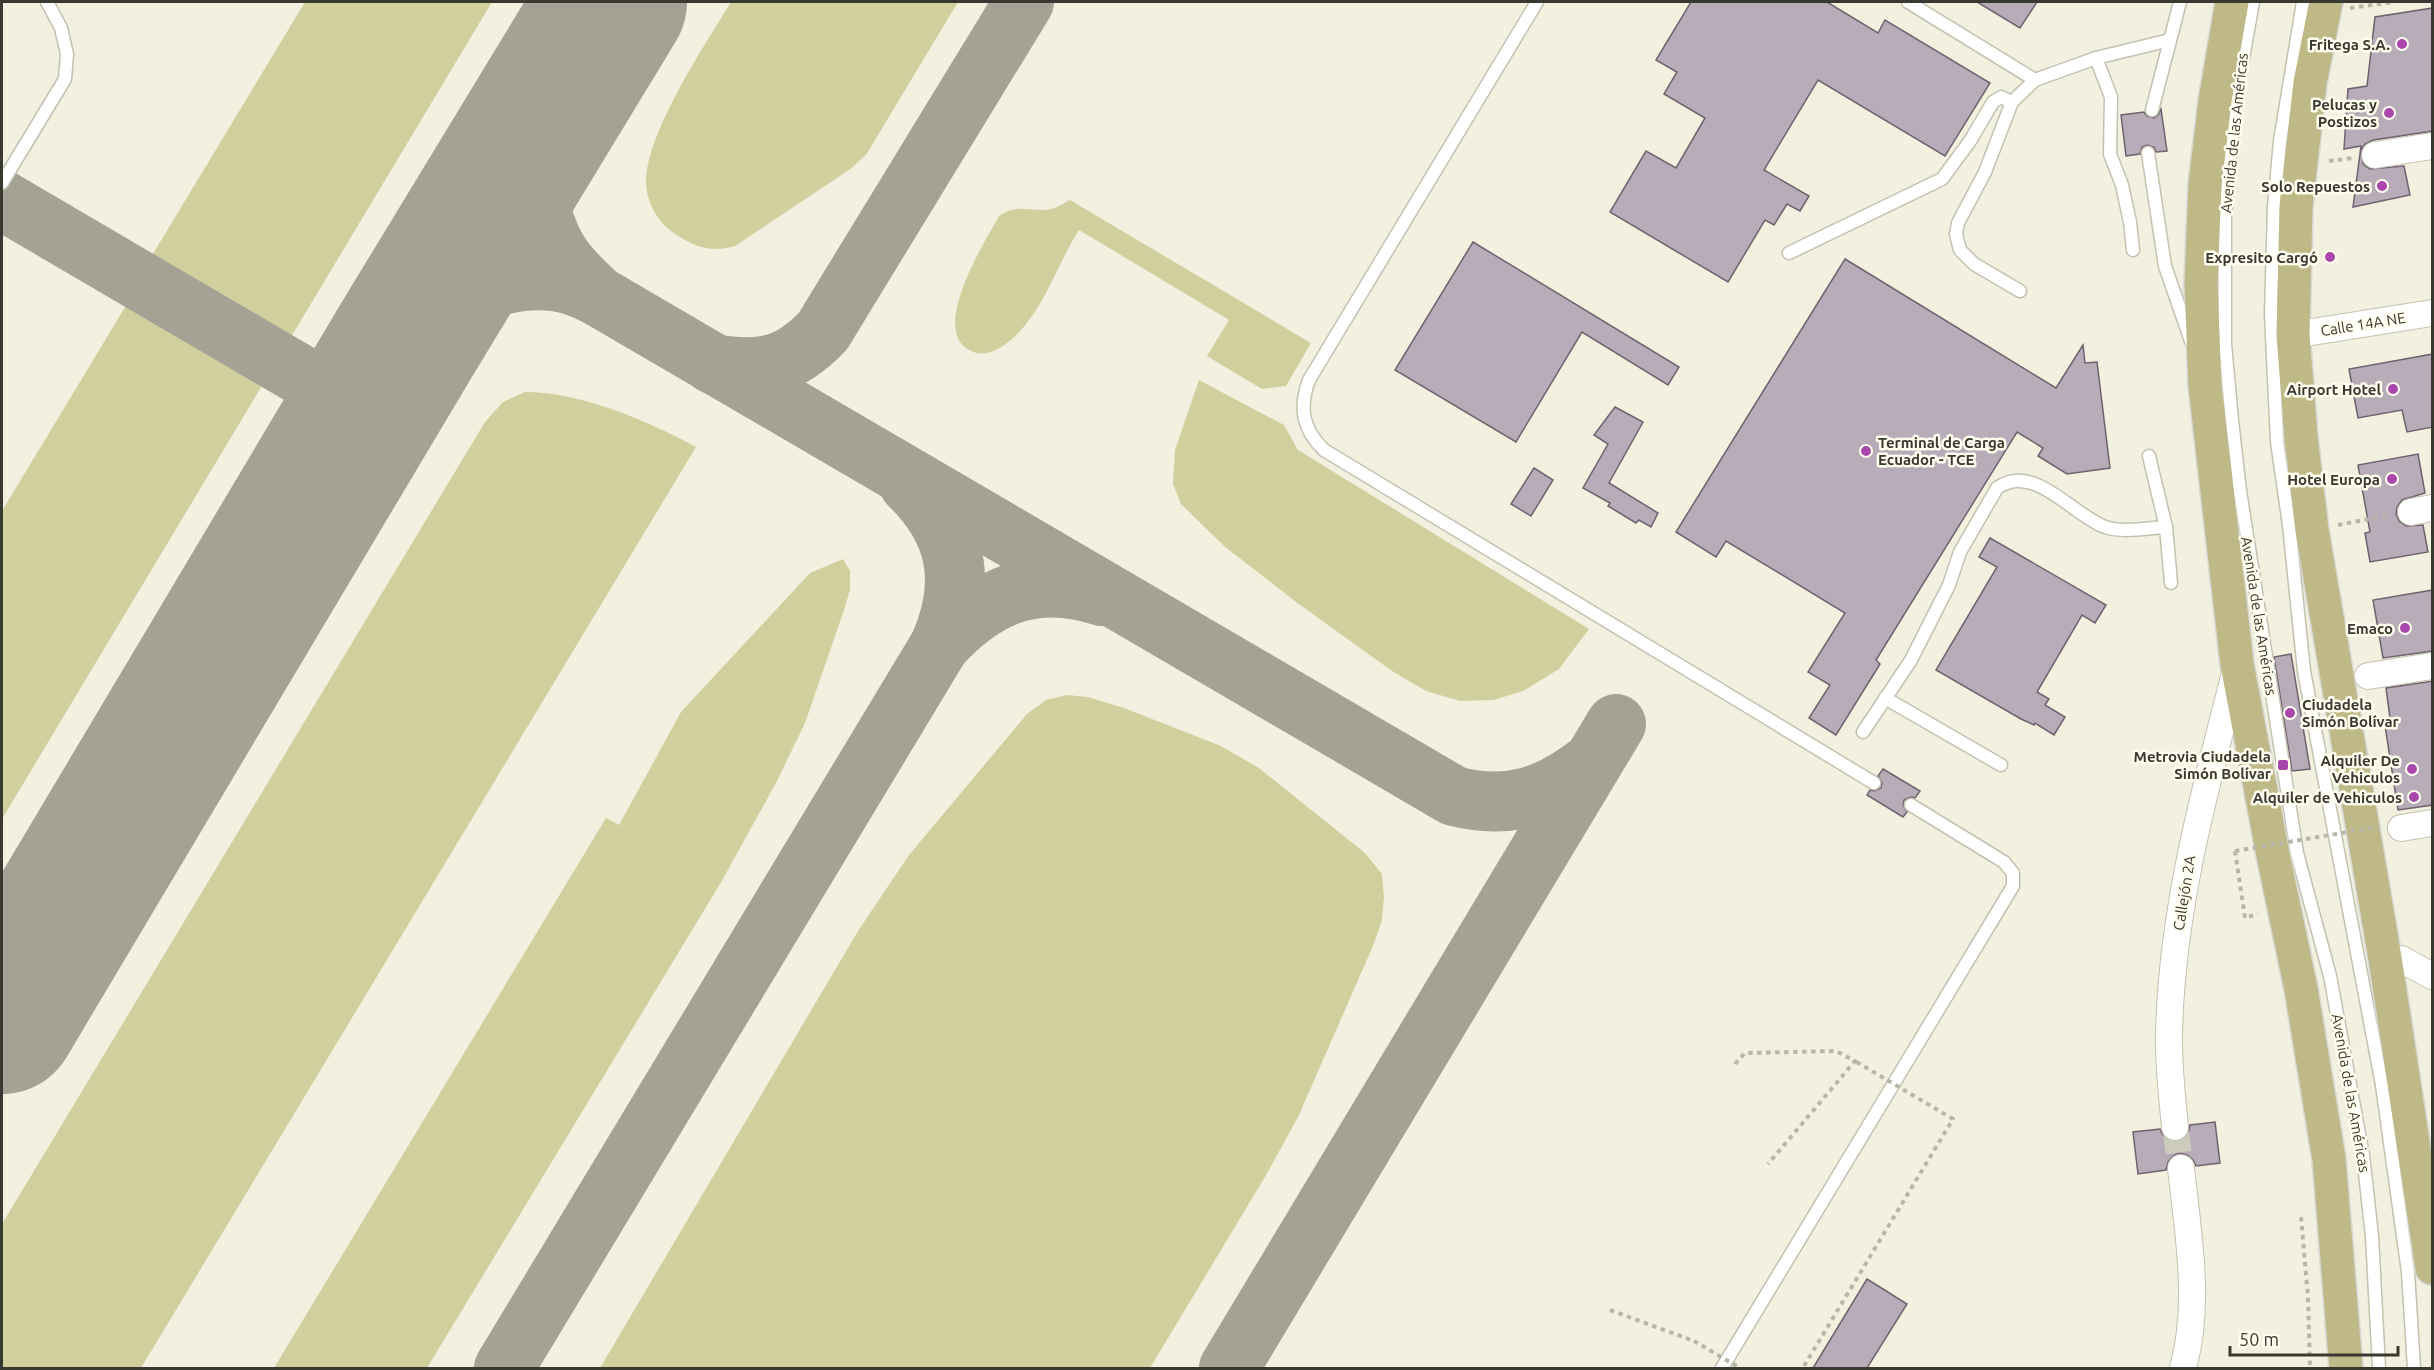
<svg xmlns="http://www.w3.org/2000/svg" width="2434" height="1370" viewBox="0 0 2434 1370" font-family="Ubuntu,sans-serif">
<rect width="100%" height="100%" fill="#f2f1df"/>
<g fill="#d2cf9f">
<polygon points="305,2 492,2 288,342 273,341 259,336 145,267"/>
<path d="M 731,2 L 958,2 L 866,155 L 849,170 L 735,246 C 711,253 695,247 675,234 C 658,223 647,203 646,184 C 645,134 705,45 731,2 Z"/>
<path d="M 1070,200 L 1311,343 L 1286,386 L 1262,389 L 1207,356 L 1229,320 L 1079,230 C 1057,264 1044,311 1012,339 C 1000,349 986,358 971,351 C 928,331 985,242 999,216 C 1014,205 1026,210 1042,210 C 1053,210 1061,205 1070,200 Z"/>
<polygon points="133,294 256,365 263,384 2,819 2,511"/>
<polygon points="1199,380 1284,425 1298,450 1589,629 1559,669 1523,691 1494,700 1460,701 1426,691 1392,671 1296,602 1224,546 1181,504 1173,484 1175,450"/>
<path d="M 525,392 C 581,392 648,421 696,447 L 141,1368 L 2,1368 L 2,1224 L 485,422 L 503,402 Z"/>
<polygon points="843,559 850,571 850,590 843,613 805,723 776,783 720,884 427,1368 274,1368 606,818 619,825 681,712 810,573"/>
<polygon points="1067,695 1088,697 1124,708 1221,746 1259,768 1365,853 1382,874 1384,897 1382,920 1373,946 1298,1117 1265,1177 1150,1368 600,1368 858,931 909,855 1027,714 1046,700"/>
</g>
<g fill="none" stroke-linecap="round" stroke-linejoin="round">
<g stroke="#a3a294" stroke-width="60">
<path d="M 547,109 C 544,125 539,142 537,158 C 533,190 544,233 563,259 C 573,273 586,284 598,296 L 1454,796 C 1508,810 1548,797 1591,763"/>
<polyline points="2,200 364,412"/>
<path d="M 409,336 C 420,327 430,316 442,309 C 480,288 528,272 572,285 C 581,288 590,292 598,296"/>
<path d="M 713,364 C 761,372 789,367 823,331 L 1024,2"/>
<path d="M 909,484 C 958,531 967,583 940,645"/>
<path d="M 504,1368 L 940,645 C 986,595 1035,574 1102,596"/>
<polyline points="1229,1368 1616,724"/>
</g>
<polyline stroke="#a3a294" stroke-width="150" points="2,1019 409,336 612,2"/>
</g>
<g fill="#b9acb9" stroke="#6f626e" stroke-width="1.5">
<polygon points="1691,2 1827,2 1878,33 1885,20 1990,83 1945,156 1818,80 1764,170 1809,196 1800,211 1787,204 1774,225 1765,220 1728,282 1610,212 1646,151 1676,168 1705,118 1664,94 1677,72 1656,60"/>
<polygon points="1977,2 2037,2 2020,28"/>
<polygon points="2433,8 2433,131 2373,140 2365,144 2361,150 2363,164 2370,169 2404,166 2410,195 2353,207 2361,146 2344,149 2348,89 2367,86 2375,17"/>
<polygon points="2161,109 2167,151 2156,152 2154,147 2147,145 2142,147 2140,154 2126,156 2121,115 2144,112 2147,116 2154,118 2158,115"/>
<polygon points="1473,242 1679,367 1668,385 1582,332 1516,442 1395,370"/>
<polygon points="1845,259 2056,388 2083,345 2085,363 2097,362 2110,468 2067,474 2038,456 2043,448 2017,432 1876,660 1880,664 1836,735 1809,718 1830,685 1808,672 1845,613 1726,541 1716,557 1676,532"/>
<polygon points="2433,354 2433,427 2407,432 2402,410 2358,418 2349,369"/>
<polygon points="1615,407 1643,422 1609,483 1658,513 1651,527 1639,520 1636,523 1608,506 1610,503 1583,488 1608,444 1594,435"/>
<polygon points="2418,454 2425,493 2402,500 2397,507 2396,514 2399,521 2406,526 2423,525 2428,552 2370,562 2365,533 2370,532 2358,465"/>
<polygon points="1534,468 1553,480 1531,516 1511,504"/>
<polygon points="1990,538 2106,605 2095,623 2082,615 2037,692 2049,699 2045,705 2065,717 2054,735 2035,723 2034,725 2021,719 1936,670 1997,567 1979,557"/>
<polygon points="2433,590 2433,651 2383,658 2373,600"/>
<polygon points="2291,654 2310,769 2292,771 2274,657"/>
<polygon points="2433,681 2433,805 2398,810 2384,719 2390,718 2386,688"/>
<polygon points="1883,769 1920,791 1915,798 1911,797 1904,800 1903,805 1907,812 1903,817 1867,795 1870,790 1874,791 1881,788 1882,783 1878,776"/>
<polygon points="2215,1122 2220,1163 2196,1166 2193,1160 2187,1155 2179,1153 2173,1156 2168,1162 2166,1170 2138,1174 2133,1132 2160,1129 2163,1135 2168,1140 2177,1142 2183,1139 2188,1134 2190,1125"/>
<polygon points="1867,1279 1907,1304 1867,1368 1813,1368"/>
</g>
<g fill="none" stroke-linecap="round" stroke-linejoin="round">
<polyline stroke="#cdccbc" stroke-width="26" stroke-dasharray="26 13" stroke-linecap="butt" points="2175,1127 2181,1168"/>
<g stroke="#c3c2b0" stroke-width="15">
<g id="lane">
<path d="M 1537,2 L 1309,380 C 1299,407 1302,429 1324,450 L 1874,783"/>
<polyline points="1908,2 2035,80"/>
<polyline points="2253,2 2234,109 2225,215 2225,344 2232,420 2240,491 2297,853 2330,976 2363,1155 2372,1236 2379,1368"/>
<polyline points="2303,2 2280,141 2274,206 2271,315 2277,442 2289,525 2304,671 2382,1085 2408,1272 2414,1368"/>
<polyline points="2096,58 2111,97 2110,154 2122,185 2130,222 2133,250"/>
<polyline points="2152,110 2180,2"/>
<polyline points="2148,153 2165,266 2191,341"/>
<polyline points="2,183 65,79 67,54 61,28 47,2"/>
<polyline points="1789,253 1942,179 1970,141 1993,102 2001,97 2012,102"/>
<polyline points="2020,291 1974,264 1960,250 1956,234 1958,223 1985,172 2012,102 2035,80 2096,58 2170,40"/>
<polyline points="2149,456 2166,527 2171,583"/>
<polyline points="1885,698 2001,765"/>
<path d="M 1863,732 L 1911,660 L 1949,585 L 1960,552 L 1997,488 C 2034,462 2071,514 2105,527 C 2123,533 2147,528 2166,527"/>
<polyline points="1722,1368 2013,886 2013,873 2004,862 1911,805"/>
</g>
</g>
<g stroke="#c3c2b0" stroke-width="28">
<g id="street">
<polyline points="2375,155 2432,146"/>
<polyline points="2293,335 2432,313"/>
<polyline points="2411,512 2432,508"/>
<polyline points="2368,676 2432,666"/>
<polyline points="2401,828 2432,823"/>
<polyline points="2385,958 2401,959 2432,976"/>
<path d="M 2175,1127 C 2172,1095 2168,1063 2169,1032 C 2172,908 2205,789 2236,670"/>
<path d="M 2181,1168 C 2188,1234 2201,1303 2183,1368"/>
</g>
</g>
<g stroke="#d7d7d6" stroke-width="36">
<g id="primary">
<polyline points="2232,2 2215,101 2205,185 2201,284 2205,385 2237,664 2273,855 2301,989 2329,1159 2346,1368"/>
<polyline points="2326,2 2310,83 2296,206 2293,335 2301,437 2312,530 2385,958 2432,1268"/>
</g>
</g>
<g stroke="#b7b6a8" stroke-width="4" stroke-dasharray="4.5 4.5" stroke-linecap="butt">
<polyline points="2350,8 2393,2"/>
<polyline points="2329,161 2354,158"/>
<polyline points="2338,525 2389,515"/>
<polyline points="2235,851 2245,918 2258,914"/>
<polyline points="1735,1064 1745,1053 1836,1051 1855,1061 1768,1164"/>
<polyline points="2301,1217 2308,1297 2310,1368"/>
<polyline points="1610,1310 1694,1341"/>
</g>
<use href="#lane" stroke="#fff" stroke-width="12"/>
<use href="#street" stroke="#fff" stroke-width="26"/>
<use href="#primary" stroke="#beb986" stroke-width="33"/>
<g stroke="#b7b6a8" stroke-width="4" stroke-dasharray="4.5 4.5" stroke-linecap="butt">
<polyline points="2235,851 2378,827"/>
<polyline points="1694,1341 1740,1368"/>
<polyline points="1804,1366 1953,1119 1855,1061"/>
</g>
</g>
<g fill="#aa47ad" stroke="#fffeef" stroke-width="2">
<circle cx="2402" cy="44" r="6"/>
<circle cx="2389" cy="113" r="6"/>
<circle cx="2382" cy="186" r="6"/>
<circle cx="2330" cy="257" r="6"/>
<circle cx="2393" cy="389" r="6"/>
<circle cx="1866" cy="451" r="6"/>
<circle cx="2392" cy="479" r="6"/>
<circle cx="2405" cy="628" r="6"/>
<circle cx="2290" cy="713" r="6"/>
<rect x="2277" y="759" width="12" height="12" rx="3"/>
<circle cx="2412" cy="769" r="6"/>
<circle cx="2414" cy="797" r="6"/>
</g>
<g text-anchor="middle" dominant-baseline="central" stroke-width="5" stroke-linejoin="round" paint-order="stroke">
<g font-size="15" font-weight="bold" fill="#393831" stroke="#fffeef" text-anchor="end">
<text x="2390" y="44">Fritega S.A.</text>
<text x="2377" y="104">Pelucas y<tspan x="2377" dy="17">Postizos</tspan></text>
<text x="2370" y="186">Solo Repuestos</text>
<text x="2318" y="257">Expresito Cargó</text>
<text x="2381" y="389">Airport Hotel</text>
<text x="1878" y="442" text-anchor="start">Terminal de Carga<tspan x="1878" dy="17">Ecuador - TCE</tspan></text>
<text x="2380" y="479">Hotel Europa</text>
<text x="2393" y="628">Emaco</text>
<text x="2302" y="704" text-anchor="start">Ciudadela<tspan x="2302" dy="17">Simón Bolívar</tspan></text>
<text x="2271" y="756">Metrovia Ciudadela<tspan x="2271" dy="17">Simón Bolívar</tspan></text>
<text x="2400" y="760">Alquiler De<tspan x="2400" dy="17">Vehiculos</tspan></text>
<text x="2402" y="797">Alquiler de Vehiculos</text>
</g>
<g font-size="15" fill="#393831" stroke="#fffeef">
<text transform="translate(2234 133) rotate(-84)">Avenida de las Américas</text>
<text transform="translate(2363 324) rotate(-9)">Calle 14A NE</text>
<text transform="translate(2259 616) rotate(81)">Avenida de las Américas</text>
<text transform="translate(2184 893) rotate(-81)">Callejón 2A</text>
<text transform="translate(2351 1093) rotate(80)">Avenida de las Américas</text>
</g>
</g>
<rect width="2434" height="1370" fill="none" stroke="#393831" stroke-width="6"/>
<path d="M2230 1346v9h168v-9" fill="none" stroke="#393831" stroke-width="3"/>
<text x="2239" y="1346" font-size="18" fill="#393831" stroke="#fffeef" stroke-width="4.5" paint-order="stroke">50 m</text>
</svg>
